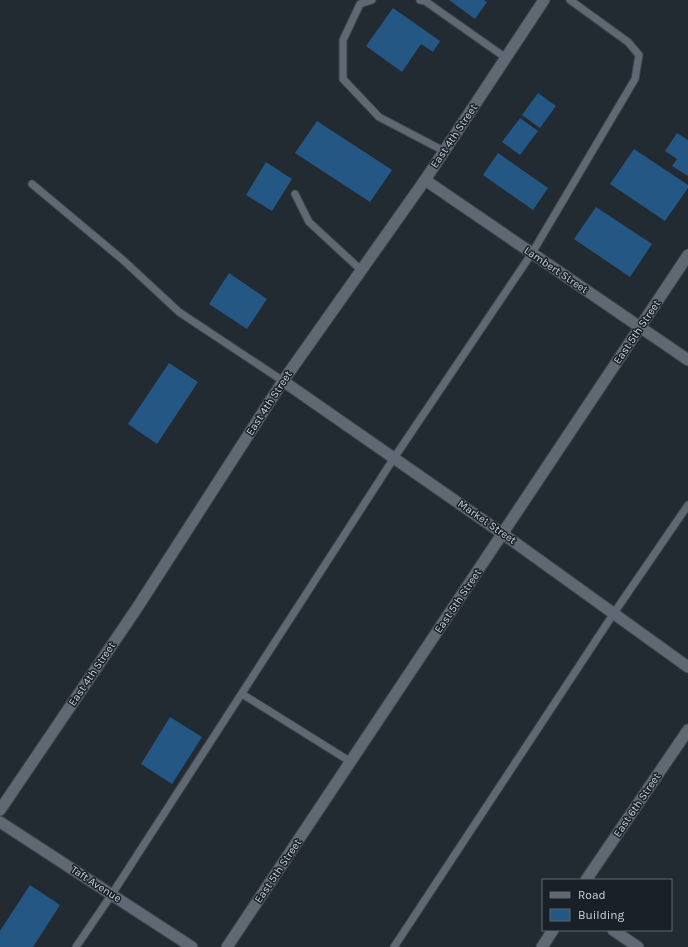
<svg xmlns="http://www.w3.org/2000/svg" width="688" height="947" viewBox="0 0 688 947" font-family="Karla,sans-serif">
<rect width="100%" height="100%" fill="#222a32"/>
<g fill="#255784">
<polygon points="449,0 484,0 487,2 475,19"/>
<polygon points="393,8 440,41 433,52 421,44 402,72 366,46"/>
<polygon points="538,93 556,106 540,128 522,115"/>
<polygon points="520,118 538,131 520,155 502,142"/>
<polygon points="317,121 392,170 370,202 295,153"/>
<polygon points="677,133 688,140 688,176 672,166 677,159 665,151"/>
<polygon points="634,149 688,185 688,188 665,221 610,184"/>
<polygon points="498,153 548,188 533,210 483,175"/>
<polygon points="266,162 292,179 272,211 246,195"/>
<polygon points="596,207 652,244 630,277 574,239"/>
<polygon points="229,273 267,299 247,329 209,304"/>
<polygon points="169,363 198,382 157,444 128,424"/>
<polygon points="170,717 202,737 172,784 141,764"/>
<polygon points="30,885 60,905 33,947 0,947 0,931"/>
</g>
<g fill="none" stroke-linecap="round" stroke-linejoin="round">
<g stroke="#3d454b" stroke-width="9">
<g id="service">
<polyline points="372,0 360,4 343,40 343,79 379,117 444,151"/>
<polyline points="420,0 425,1 506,58"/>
<polyline points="32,184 123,260 179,312 283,381"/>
<polyline points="295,194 309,222 361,270"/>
<polyline points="242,694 351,762"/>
<polyline points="76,947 112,894 394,458 532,253 635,79 639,55 628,42 570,0"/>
<polyline points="394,947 614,613 688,505"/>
</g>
</g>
<g stroke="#3d454b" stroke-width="13">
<g id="minor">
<polyline points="425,180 688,360"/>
<polyline points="283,381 503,534 688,667"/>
<polyline points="0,822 192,947"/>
<polyline points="586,880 688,730"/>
<polyline points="613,930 638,947"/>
<polyline points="227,947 688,255"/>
<polyline points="542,947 553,930"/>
</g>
</g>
<g stroke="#3d454b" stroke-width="13">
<polyline id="secondary" points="0,810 137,608 283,381 425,180 544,0"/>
</g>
<use href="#service" stroke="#606973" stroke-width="7"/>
<use href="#minor" stroke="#606973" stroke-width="11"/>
<use href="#secondary" stroke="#606973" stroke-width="11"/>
</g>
<g text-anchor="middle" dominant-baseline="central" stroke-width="3" stroke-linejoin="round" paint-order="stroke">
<g font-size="11" fill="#cdd3d8" stroke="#192028">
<text transform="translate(454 136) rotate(-56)">East 4th Street</text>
<text transform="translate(556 270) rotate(34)">Lambert Street</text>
<text transform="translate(637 332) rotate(-56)">East 5th Street</text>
<text transform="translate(269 403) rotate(-57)">East 4th Street</text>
<text transform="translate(487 522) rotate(35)">Market Street</text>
<text transform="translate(458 601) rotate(-56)">East 5th Street</text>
<text transform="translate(92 674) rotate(-56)">East 4th Street</text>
<text transform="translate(637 805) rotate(-56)">East 6th Street</text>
<text transform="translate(278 871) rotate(-56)">East 5th Street</text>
<text transform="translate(96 884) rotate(33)">Taft Avenue</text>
</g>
</g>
<rect x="542" y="879" width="130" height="52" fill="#192028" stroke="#61686e"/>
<rect x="550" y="892" width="20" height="6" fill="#606973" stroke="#61686e"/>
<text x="578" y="899" font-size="12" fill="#cdd3d8">Road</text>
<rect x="550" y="909" width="20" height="12" fill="#255784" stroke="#61686e"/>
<text x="578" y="919" font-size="12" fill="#cdd3d8">Building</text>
</svg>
